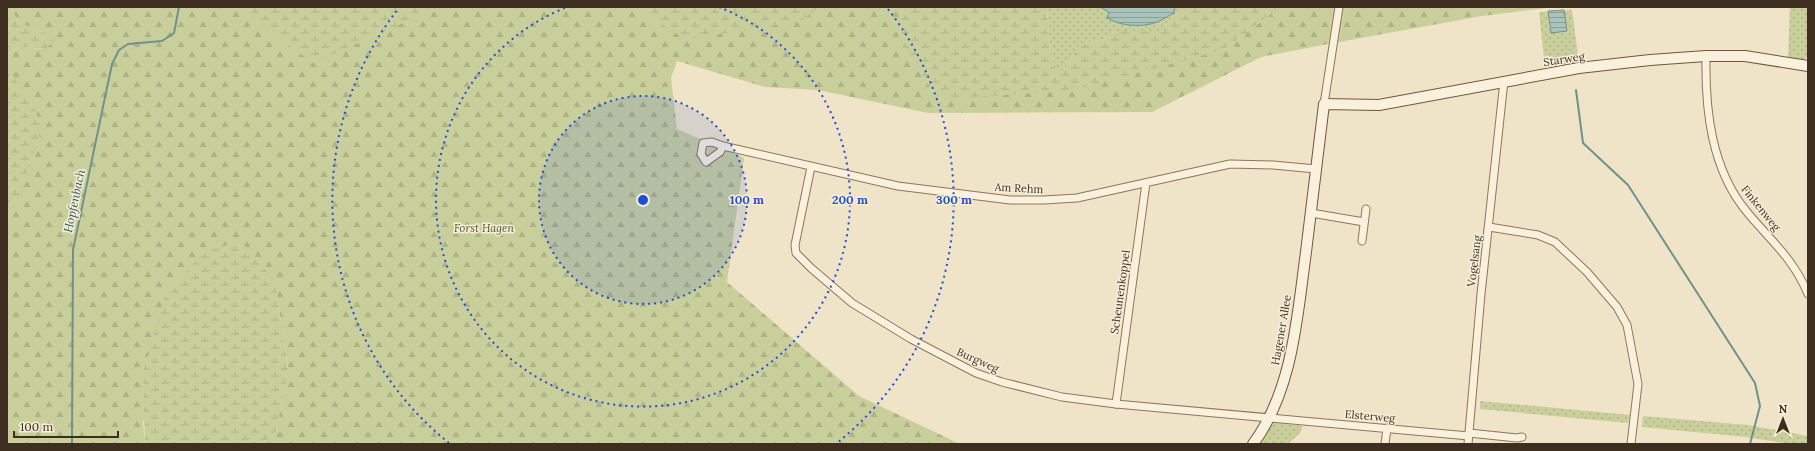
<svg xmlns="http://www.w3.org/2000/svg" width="1815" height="451" viewBox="0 0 1815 451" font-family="Lora,serif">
<defs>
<pattern id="green-dots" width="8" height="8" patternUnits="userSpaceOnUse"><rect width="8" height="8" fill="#c9cf9b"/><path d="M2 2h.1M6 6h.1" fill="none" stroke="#aeb285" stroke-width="1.8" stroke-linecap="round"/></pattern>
<pattern id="forest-firs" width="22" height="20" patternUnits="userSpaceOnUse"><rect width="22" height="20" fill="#c9cf9b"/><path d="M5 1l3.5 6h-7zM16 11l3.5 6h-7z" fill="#aeb285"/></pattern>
<pattern id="wetland-marsh" width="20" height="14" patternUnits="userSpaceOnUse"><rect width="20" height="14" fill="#c9cf9b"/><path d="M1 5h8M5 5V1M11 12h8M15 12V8" fill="none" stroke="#aeb285"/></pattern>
<pattern id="water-rules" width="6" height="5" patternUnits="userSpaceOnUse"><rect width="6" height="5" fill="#a9c4bc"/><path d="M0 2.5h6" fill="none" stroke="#8ba098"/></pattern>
</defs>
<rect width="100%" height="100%" fill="#f0e4c8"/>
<g fill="url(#green-dots)">
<path d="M 1047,7 L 1100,7 L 1109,12 L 1107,18 C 1121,26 1142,29 1157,22 C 1163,20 1168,16 1174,13 L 1175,7 L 1180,7 L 1179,11 L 1159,31 L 1117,31 L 1100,41 L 1080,44 L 1064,70 L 1056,70 L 1049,40 Z"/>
<polygon points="1334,7 1345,7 1339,42 1328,44"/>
<polygon points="1790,7 1808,7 1807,57 1804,60 1788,60"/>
<polygon points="1572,10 1579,63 1545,67 1539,12"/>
<polygon points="1480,401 1630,415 1628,423 1480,409"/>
<polygon points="1643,416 1748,425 1808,436 1808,444 1790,444 1746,437 1642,427"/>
<polygon points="1271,422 1303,426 1300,433 1288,444 1257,444"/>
</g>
<g fill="url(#forest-firs)">
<path d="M 12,7 L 902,7 L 899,42 L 940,100 L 1224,50 L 1278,8 L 1334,7 L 1328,44 L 1261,57 L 1152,112 L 928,113 L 818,90 L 765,87 L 677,61 L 671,78 L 677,129 L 744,158 L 727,282 L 859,396 L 960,444 L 264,444 L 276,431 L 288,368 L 275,282 L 143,421 L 145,444 L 7,444 L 7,207 L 19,195 L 7,55 L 19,47 L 45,49 L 42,32 C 30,27 13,23 12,7 Z"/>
<polygon points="1345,7 1554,7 1482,16 1339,42"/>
</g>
<g fill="url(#wetland-marsh)">
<path d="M 7,7 L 12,7 C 13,24 30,26 42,32 C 46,34 51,37 55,40 L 45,49 L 19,47 L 7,55 Z"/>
<polygon points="235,7 439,7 313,63"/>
<polygon points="634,7 820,7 799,22 685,39"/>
<polygon points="902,7 1047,7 1049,40 1056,70 1064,70 1080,44 1100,41 1117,31 1159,31 1179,11 1180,7 1284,7 1278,8 1224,50 1071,90 940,100 899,42"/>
<polygon points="7,66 36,111 41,130 19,195 7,207"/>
<polygon points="240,241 275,281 288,369 276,431 264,444 145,444 143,373 164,298 204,252"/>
</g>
<g fill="url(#water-rules)" stroke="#6f938a">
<path d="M 1100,7 L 1175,7 L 1174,13 C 1168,16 1163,20 1157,22 C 1142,28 1120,26 1107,18 L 1109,12 Z"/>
<polygon points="1564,10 1567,31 1551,33 1548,11"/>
</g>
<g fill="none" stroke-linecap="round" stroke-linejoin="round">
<g stroke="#6f938a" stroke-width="2">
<polyline points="1576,90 1583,143 1628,185 1755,383 1760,406 1750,444"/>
<polyline points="72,444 73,250 112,64 119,50 128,44 162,41 174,33 179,7"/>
</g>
<g stroke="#8d765c" stroke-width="9">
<g id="street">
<path d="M 1706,56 C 1705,109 1711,169 1747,212 C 1771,241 1793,258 1808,294"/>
<polyline points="1324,104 1339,7"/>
<polyline points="723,146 720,152 706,162 701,154 703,143 712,142 723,146 898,186 1010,200 1044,200 1077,198 1230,164 1273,165 1316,169"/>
<polyline points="811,167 795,245 796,253 811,268 852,303 911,339 976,373 1002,382 1062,397 1116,404 1469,436"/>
<polyline points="1311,213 1364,222"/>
<polyline points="1489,227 1538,235 1555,242 1587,272 1617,307 1627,325 1638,384 1631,444"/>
<polyline points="1362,241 1366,209"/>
<polyline points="1116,404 1146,183"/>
<polyline points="1469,433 1517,438 1522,437"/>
<polyline points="1385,444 1387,428"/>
<polyline points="1468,444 1481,294 1504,81"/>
</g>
</g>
<g stroke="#6f573f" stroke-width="12">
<path id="secondary" d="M 1253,444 C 1293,390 1297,317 1306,252 C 1312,203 1318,153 1324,104 L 1379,105 L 1579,68 L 1650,60 L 1706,56 L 1745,56 L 1808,66"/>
</g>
<use href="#street" stroke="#faf1dc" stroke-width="7"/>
<use href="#secondary" stroke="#faf1dc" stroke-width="10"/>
</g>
<circle cx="643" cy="200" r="104" fill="#1d4ed8" fill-opacity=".12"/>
<g fill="none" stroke="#1d4ed8" stroke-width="2" stroke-dasharray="2 4">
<circle cx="643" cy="200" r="104"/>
<path d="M719 7A207 207 0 1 1 567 7"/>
<path d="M449 443A311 311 0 0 1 398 9M888 9A311 311 0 0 1 837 443"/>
</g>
<g text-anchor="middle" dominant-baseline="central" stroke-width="3" stroke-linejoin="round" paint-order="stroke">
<g font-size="11" fill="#3d2e20" stroke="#f7eed8">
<text transform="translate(1564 59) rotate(-9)">Starweg</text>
<text transform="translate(1019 188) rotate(3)">Am Rehm</text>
<text transform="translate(1761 208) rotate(51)">Finkenweg</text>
<text transform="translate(1474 261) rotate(-83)">Vogelsang</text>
<text transform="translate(1120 292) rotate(-82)">Scheunenkoppel</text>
<text transform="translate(1281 330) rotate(-80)">Hagener Allee</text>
<text transform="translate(978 360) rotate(24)">Burgweg</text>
<text transform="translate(1370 416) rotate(5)">Elsterweg</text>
</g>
<g font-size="11" font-style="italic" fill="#4d5a26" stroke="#f7eed8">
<text x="484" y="228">Forst Hagen</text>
</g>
<g font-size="12" font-style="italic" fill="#2f5d5a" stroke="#f7eed8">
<text transform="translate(74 201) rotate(-78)">Hopfenbach</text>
</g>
</g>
<circle cx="643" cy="200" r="6" fill="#1d4ed8" stroke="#f7eed8" stroke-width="2"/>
<g font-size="12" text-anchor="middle" font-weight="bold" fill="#1d4ed8" stroke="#f7eed8" stroke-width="3" stroke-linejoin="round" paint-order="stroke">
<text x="747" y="204">100 m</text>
<text x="850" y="204">200 m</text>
<text x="954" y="204">300 m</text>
</g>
<rect width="1815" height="451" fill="none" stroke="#3d2e20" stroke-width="16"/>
<g transform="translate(1783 419)" stroke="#f7eed8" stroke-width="3" paint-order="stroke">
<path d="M0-3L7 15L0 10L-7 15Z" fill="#3d2e20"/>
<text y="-6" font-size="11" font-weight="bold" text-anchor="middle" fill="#3d2e20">N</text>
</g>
<path d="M14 431v6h104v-6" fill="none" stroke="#3d2e20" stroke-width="2"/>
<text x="20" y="431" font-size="12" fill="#3d2e20" stroke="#f7eed8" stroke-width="3" paint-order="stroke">100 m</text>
</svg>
